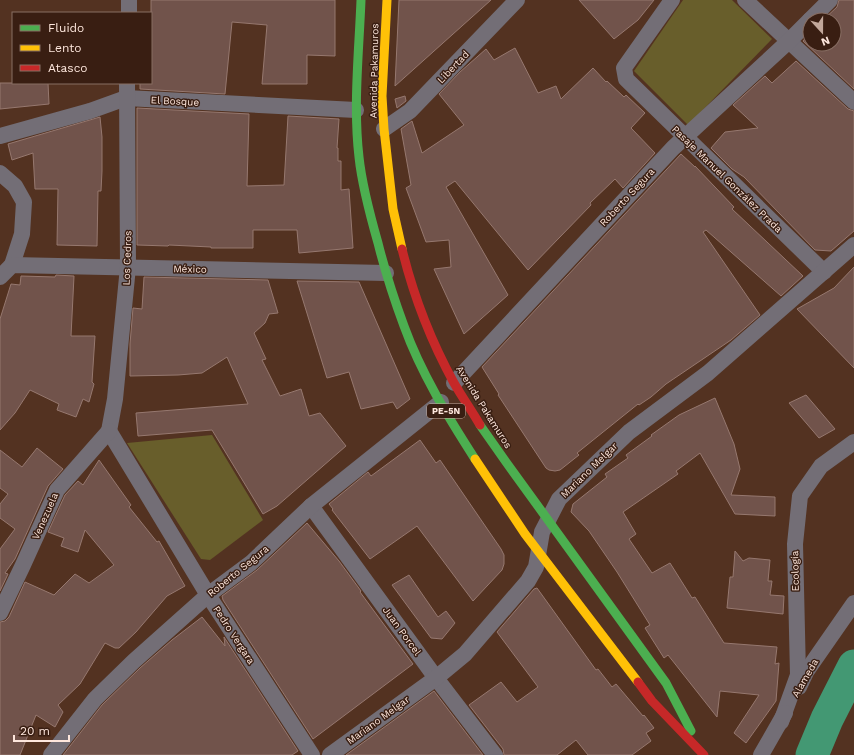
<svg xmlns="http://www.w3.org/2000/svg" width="854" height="755" viewBox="0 0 854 755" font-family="'Work Sans',sans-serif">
<rect width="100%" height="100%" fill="#533221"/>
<g fill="#685e2b">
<polygon points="683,0 732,0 772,39 688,125 634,71"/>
<polygon points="212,435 263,520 210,560 201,559 127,443"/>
</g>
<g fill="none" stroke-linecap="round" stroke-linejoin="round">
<polyline stroke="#439873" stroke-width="33" points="812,755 827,719 854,666"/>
</g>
<g fill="#71534b" stroke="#96786f">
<polygon points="151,0 335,0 335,56 307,55 307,84 262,84 267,25 232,22 225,94 140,89 140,83 151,83"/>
<polygon points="399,0 491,0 395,86"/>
<polygon points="579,0 654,0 638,20 614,39"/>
<polygon points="839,0 854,0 854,89 803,41 810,33 810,44 834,44 834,20 823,20 837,7"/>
<polygon points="515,48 538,93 556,86 561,99 593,68 606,82 607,81 624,97 626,95 645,113 631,128 655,153 623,188 615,179 590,203 591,205 528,270 455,181 446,187 508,295 464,334 434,269 451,267 449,240 426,242 406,188 411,185 401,129 412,121 422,153 464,125 439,94 460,72 486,49 494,60"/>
<polygon points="796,61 848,109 854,111 854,231 831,251 815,250 744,177 732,169 711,148 725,132 758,128 733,105 765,76 772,83"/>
<polygon points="0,83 48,83 49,104 0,109"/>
<polygon points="405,96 406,101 397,108 395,99"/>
<polygon points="137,108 249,114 247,186 284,185 288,116 339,119 337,148 338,148 338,161 341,161 341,190 349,189 353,248 299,253 297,230 253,230 253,248 211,248 211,247 169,245 168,246 137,245"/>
<polygon points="100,117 102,137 102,171 101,191 98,191 97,246 57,245 58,189 35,189 33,153 12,160 8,144"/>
<polygon points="681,154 695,167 695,166 734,207 732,209 803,276 781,296 706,230 703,232 760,315 731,340 666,384 651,397 639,405 638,404 577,453 579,455 560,470 555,471 549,470 546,468 498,395 499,394 482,367"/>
<polygon points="854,267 854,368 797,309 834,288"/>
<polygon points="56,275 74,276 71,336 95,336 92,382 94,384 89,402 83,399 76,417 57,410 59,404 30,390 15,413 0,430 0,319 11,284 20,285 21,276 55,277"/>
<polygon points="144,277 268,280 278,313 269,314 265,323 254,333 266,359 262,360 280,396 301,389 309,416 320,413 346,446 277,506 263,514 212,430 138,436 136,413 248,404 227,357 202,373 178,375 130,376 130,344 133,308 142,309"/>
<polygon points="297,281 359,282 410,399 397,409 393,402 361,409 349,372 327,378"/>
<polygon points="806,395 835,429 819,438 789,403"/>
<polygon points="715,398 734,444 740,469 731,495 775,497 775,516 735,514 700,453 676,471 678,474 623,512 636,534 629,539 652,573 670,563 692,598 695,597 724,643 777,647 775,664 779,663 776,701 746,743 734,733 759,695 720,691 717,717 668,655 664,658 645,628 650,625 617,572 589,531 571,512 573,504 607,477 605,474 628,458 626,455 652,436 651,435 679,415"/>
<polygon points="420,440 436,463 440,460 501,549 504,555 504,564 502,570 473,601 417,526 370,559 332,510 333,509 329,504 368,472 371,476"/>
<polygon points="37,448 63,469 48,486 15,559 5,573 8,574 0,591 0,549 15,529 0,518 0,504 8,494 0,488 0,450 22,467"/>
<polygon points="99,460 131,505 129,507 157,542 159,541 185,586 167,596 136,632 119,648 115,648 105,643 80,684 58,705 63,712 55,727 36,715 20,755 0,755 0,622 5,621 9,617 25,582 54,595 75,574 89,583 114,565 85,530 78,552 61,546 64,538 48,532 65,495 78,481 83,485"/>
<polygon points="307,523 339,561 361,591 360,592 413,664 313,739 223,600 222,596 257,570"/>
<polygon points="735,551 743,561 749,558 770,560 768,581 772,581 770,595 784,596 783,614 727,608 730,577 733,577"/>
<polygon points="409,575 438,617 446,611 455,623 442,639 431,638 392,585"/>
<polygon points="537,588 596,670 598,669 612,687 616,684 643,716 644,715 654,728 646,733 651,741 632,755 588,755 576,740 557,755 504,755 503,749 469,705 501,682 517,702 538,687 497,632 534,589"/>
<polygon points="202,617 225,646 224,637 298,751 292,755 63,755 102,705 140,668 172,640"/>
<polygon points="434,691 483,755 346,755"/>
</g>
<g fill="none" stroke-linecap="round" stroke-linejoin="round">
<g stroke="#736e76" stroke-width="16">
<polyline points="672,0 624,68 626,79 824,272"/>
<polyline points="745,0 854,102"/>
<polyline points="129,13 129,0"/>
<polyline points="810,20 830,0"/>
<polyline points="384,129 410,111 517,0"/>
<polyline points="0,136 90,111 126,98 356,110"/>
<polyline points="0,173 15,186 24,202 22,234 12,265"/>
<polyline points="0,277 12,265 386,273"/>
<polyline points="454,383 673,148 789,41 810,20"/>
<polyline points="109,431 208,595 312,755"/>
<polyline points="109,431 115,399 128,267 127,83"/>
<polyline points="311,506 436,678 495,755"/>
<polyline points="0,613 23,565 57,490 109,431"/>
<polyline points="799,687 806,672 854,603"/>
<polyline points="781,722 798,675 795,544 800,496 821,466 854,442"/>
<polyline points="51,755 95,699 134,661 208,595 251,563 311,506 441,402"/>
<polyline points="330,755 436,678 465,654 528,581 536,567 542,532 559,499 629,432 708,373 854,245"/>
<polyline points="761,755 785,713"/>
</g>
<g stroke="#4caf50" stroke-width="9">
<path d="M 361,0 C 359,52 353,105 359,157 C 362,186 370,215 378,243 C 385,271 394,299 404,326 C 421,373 448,417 475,459"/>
<polyline points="480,425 506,462 666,683 691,731"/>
</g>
<g stroke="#ffc107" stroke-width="9">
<polyline points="387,0 382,96 384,129 393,209 402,249"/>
<polyline points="475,459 525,534 638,682"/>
</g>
<g stroke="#c62828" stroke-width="9">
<path d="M 402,249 C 413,294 432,343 454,383 C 462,397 472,411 480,425"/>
<polyline points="638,682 652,701 704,755"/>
</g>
</g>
<g text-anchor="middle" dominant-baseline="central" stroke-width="3" stroke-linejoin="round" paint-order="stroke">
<rect fill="#391e12" stroke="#c3aba0" stroke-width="1" x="427" y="404" width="38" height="14" rx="3"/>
<g font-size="9" font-weight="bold" fill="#fee7dd">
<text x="446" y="411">PE-5N</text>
</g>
<g font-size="10" fill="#fee7dd" stroke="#391e12">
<text transform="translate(453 67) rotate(-46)">Libertad</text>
<text transform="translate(374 71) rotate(-89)">Avenida Pakamuros</text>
<text transform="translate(175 101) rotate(3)">El Bosque</text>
<text transform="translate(727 179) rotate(44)">Pasaje Manuel González Prada</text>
<text transform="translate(627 197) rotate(-47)">Roberto Segura</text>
<text transform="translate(127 258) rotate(-88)">Los Cedros</text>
<text transform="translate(190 269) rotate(1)">México</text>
<text transform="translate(484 407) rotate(58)">Avenida Pakamuros</text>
<text transform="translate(589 470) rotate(-44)">Mariano Melgar</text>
<text transform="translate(45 516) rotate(-66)">Venezuela</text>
<text transform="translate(238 571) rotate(-39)">Roberto Segura</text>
<text transform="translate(795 571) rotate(-91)">Ecología</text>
<text transform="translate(402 631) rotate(54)">Juan Porcel</text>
<text transform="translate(234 635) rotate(57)">Pedro Vergara</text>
<text transform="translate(805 678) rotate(-60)">Alameda</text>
<text transform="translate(378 720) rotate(-36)">Mariano Melgar</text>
</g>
</g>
<rect x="12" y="12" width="140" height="72" fill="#391e12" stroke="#886e63"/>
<rect x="20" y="25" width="20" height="6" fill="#4caf50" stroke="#886e63"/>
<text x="48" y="32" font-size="12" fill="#fee7dd">Fluido</text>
<rect x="20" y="45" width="20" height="6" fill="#ffc107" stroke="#886e63"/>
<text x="48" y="52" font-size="12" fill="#fee7dd">Lento</text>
<rect x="20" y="65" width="20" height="6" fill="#c62828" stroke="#886e63"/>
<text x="48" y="72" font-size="12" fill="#fee7dd">Atasco</text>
<g transform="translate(822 32) rotate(159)"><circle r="19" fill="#391e12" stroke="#886e63"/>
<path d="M0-3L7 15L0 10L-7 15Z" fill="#c2a89b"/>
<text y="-6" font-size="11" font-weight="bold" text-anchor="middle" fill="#fee7dd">N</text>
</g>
<path d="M14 735v6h55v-6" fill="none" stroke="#fee7dd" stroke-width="2"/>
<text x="20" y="735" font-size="12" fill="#fee7dd" stroke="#391e12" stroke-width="3" paint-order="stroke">20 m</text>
</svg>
